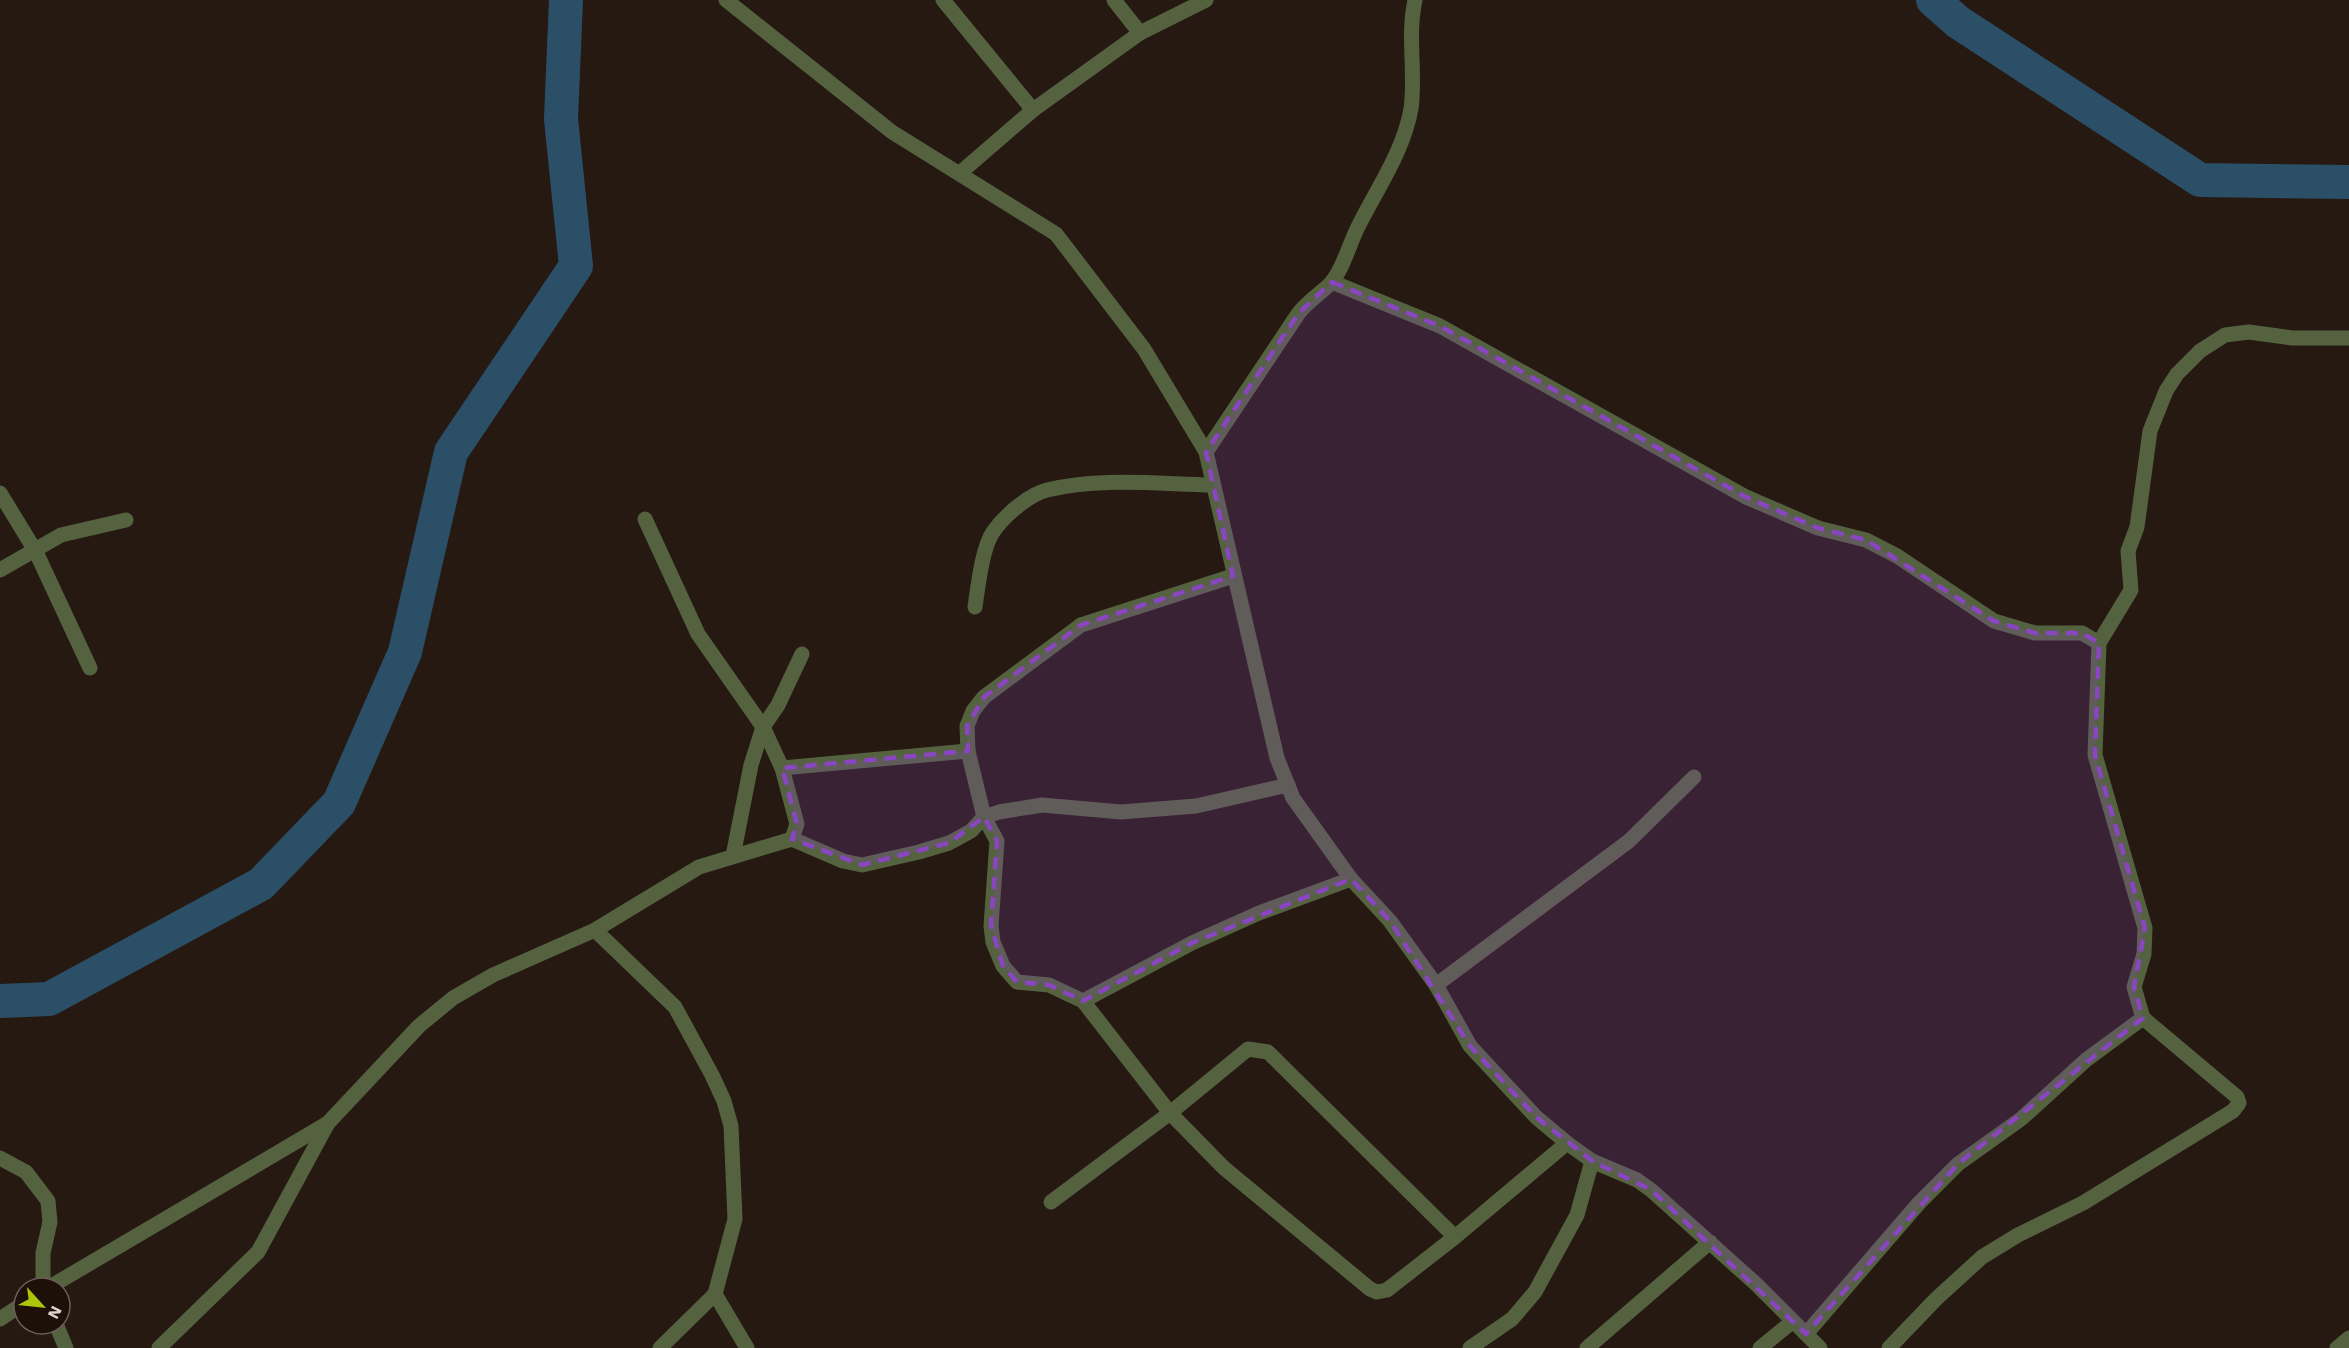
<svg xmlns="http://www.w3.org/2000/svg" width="2349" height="1348" viewBox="0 0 2349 1348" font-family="'Work Sans',sans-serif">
<rect width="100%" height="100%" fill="#261912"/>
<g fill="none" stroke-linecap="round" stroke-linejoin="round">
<g stroke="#2c4f68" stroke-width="34">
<polyline points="1933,0 1958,22 2200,180 2349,182"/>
<polyline points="0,1001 49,999 261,884 339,803 405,652 451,452 576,266 561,119 566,0"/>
</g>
<g stroke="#556240" stroke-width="15">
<polyline points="726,0 892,132 1056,234 1144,349 1206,452 1277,758 1293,798 1351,879 1390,921 1436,985 1470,1046 1536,1117 1567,1143 1592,1161 1637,1180 1651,1190 1756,1284 1820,1348"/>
<polyline points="943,0 1033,110"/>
<polyline points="1114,0 1140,33"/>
<polyline points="960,173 1033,110 1140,33 1206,0"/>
<polyline points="1332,282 1440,326 1746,497 1818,528 1866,540 1897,556 1994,621 2035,633 2082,633 2099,643 2095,755 2145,928 2144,954 2134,987 2143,1018 2086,1060 2021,1119 1958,1164 1919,1203 1806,1334"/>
<path d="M 1206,452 L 1298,314 C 1308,301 1320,294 1331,283 C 1343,269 1349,245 1357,229 C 1376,190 1403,153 1411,109 C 1416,73 1407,37 1415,0"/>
<polyline points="0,493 36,552 90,668"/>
<polyline points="645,519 698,634 763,727 782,768 797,824 792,839"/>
<polyline points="0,570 61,535 126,520"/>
<polyline points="1233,576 1081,625 984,697 973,711 967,726 968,751 984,817 997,841 991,926 993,942 1003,966 1017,982 1049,985 1083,1001 1170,1113 1224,1168 1370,1289 1377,1292 1387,1290 1455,1237 1567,1143"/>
<path d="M 975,607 C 978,587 982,548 993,532 C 1004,516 1028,495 1047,490 C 1099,477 1158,484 1212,485"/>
<polyline points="2099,643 2131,590 2128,551 2137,527 2150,431 2166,391 2177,374 2200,351 2225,335 2249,332 2292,338 2349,338"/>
<polyline points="782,768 968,751"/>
<polyline points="733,856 751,765 763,727 778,705 802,654"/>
<polyline points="595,930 675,1007 712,1075 724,1101 731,1126 735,1219 715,1294 660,1348"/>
<polyline points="1436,985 1629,841 1694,777"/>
<polyline points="1083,1001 1192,943 1259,913 1351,879"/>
<polyline points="0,1158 26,1172 48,1201 50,1222 43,1253 43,1288"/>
<polyline points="1051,1202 1170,1113 1248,1049 1268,1052 1455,1237"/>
<polyline points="48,1288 328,1123"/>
<polyline points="715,1294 747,1348"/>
<polyline points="0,1319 24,1303"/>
<polyline points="56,1324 66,1348"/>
<polyline points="159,1348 258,1252 328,1123 419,1026 453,998 493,975 595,930 699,867 792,839 843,861 862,865 919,852 949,843 971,831 984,817 999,812 1042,805 1121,812 1196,806 1288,785"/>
<polyline points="1470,1348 1512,1319 1535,1292 1577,1215 1592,1161"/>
<polyline points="1587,1348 1710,1242"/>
<polyline points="1760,1348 1792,1322"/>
<polyline points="1889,1348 1936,1299 1982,1257 2018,1235 2083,1203 2233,1111 2239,1103 2237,1097 2143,1018"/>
<polyline points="2337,1348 2349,1338"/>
</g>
</g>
<path fill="#8a45c2" fill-opacity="0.2" stroke="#8a45c2" stroke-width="4.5" stroke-dasharray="12 8" stroke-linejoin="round" d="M 1332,282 L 1440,326 L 1746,497 L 1818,528 L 1866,540 L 1994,621 L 2035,633 L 2082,633 L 2099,643 L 2095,755 L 2145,928 L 2134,987 L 2143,1018 L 1958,1164 L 1806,1334 L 1651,1190 L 1592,1161 L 1536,1117 L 1470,1046 L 1390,921 L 1351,879 L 1192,943 L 1083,1001 L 1049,985 L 1017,982 L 1003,966 L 991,926 L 997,841 L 984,817 L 949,843 L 862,865 L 792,839 L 797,824 L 782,768 L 968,751 L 967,726 L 984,697 L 1081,625 L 1233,576 L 1206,452 L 1298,314 Z"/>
<g transform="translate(42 1306) rotate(117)"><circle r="28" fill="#1d1009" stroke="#6b5f59" stroke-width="1.5"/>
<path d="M0-4.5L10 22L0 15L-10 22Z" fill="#aec60a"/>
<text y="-9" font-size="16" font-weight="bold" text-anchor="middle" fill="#dfd5d0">N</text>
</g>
</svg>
